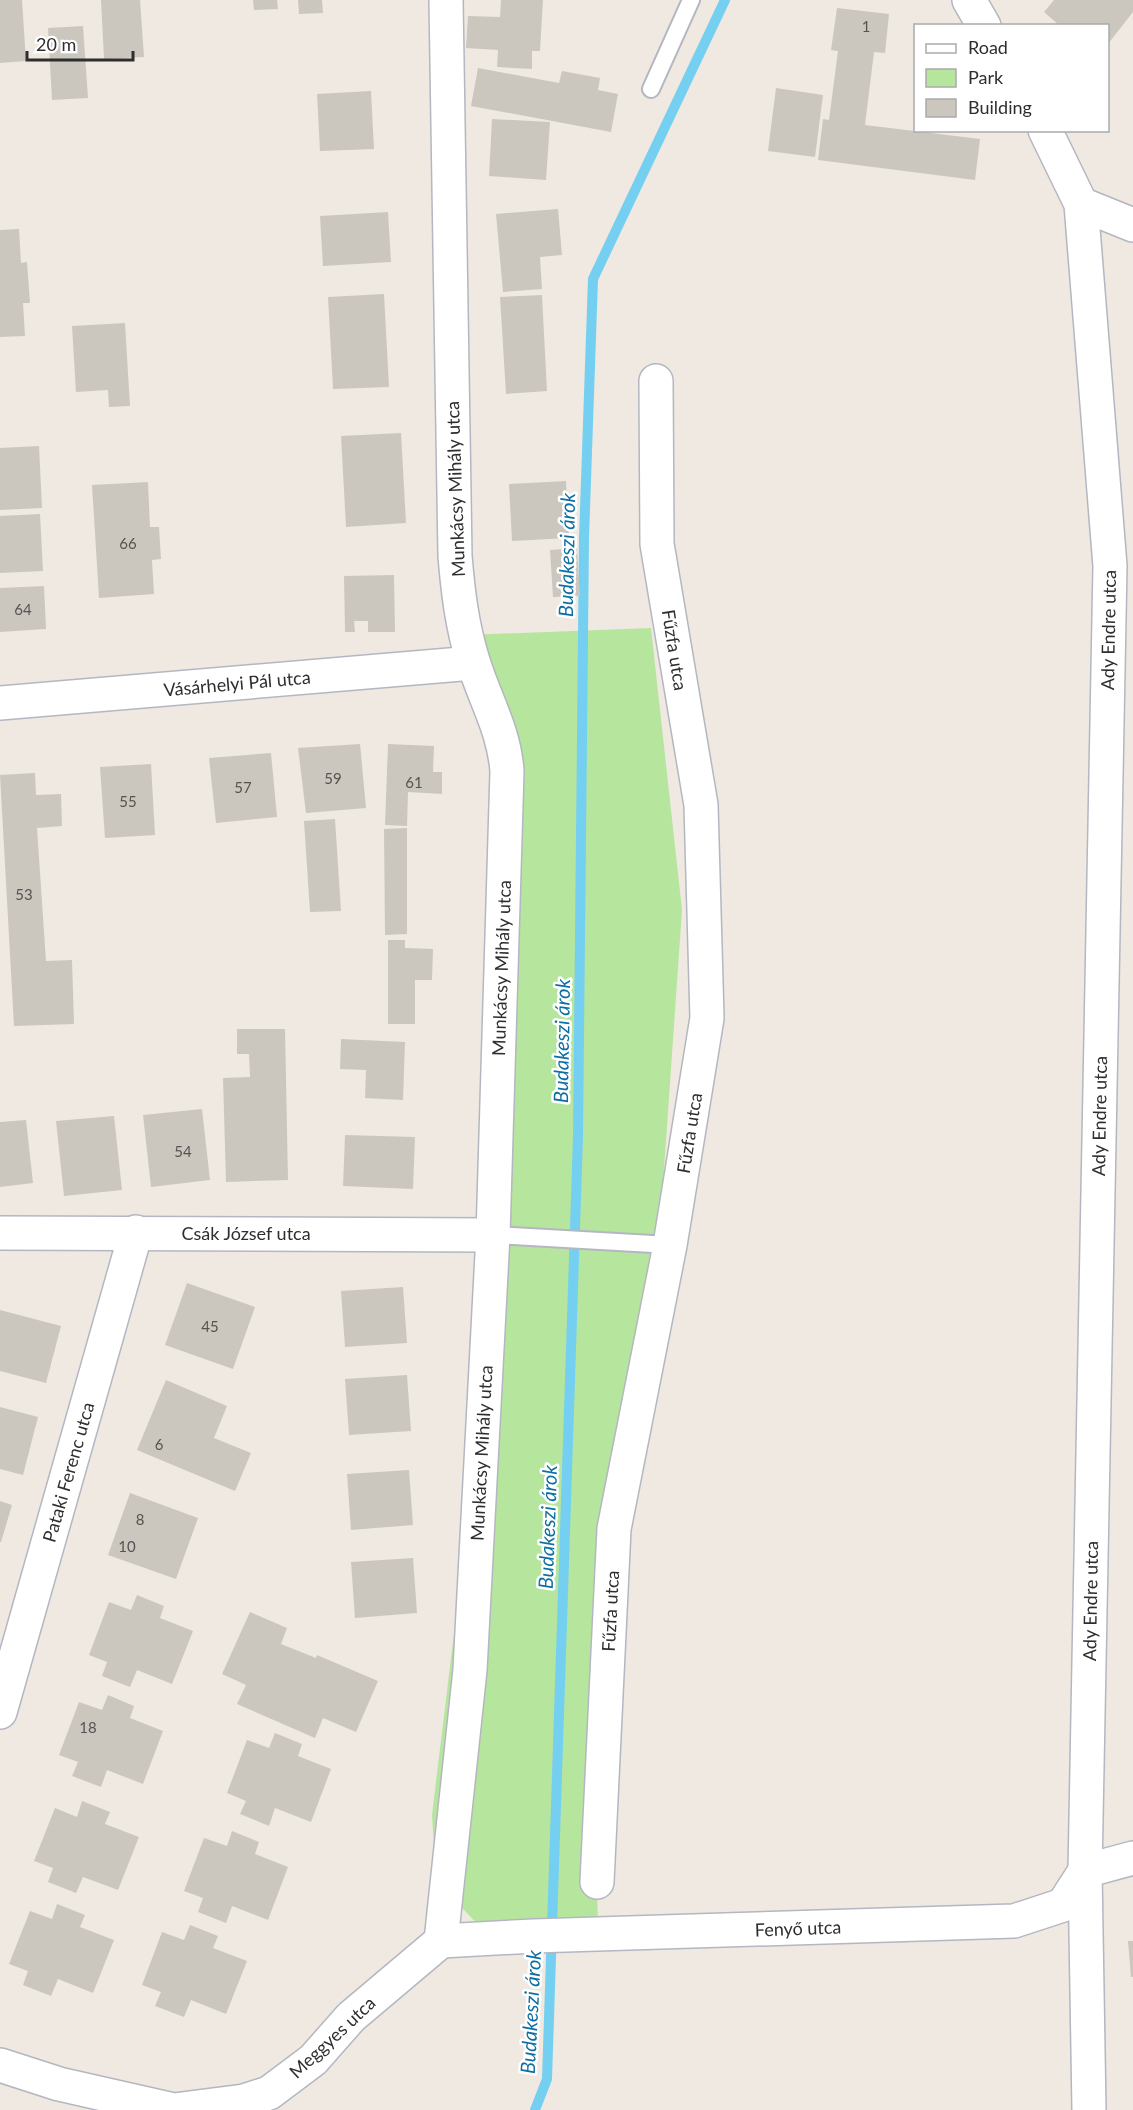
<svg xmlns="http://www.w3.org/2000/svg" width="1133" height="2110" viewBox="0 0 1133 2110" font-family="Lato,sans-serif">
<rect width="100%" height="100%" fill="#efe9e1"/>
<polygon fill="#b6e59e" points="651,628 682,910 662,1198 591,1676 598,1925 482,1929 436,1880 432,1815 483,1394 501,822 467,635"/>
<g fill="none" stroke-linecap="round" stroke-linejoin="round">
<polyline stroke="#75cff0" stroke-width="10" points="535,2110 547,2079 578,1136 584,538 593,279 725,0"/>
</g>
<g fill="#cbc7bf">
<polygon points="0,0 22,0 26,61 0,63"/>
<polygon points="101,0 140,0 144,57 104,59"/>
<polygon points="253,0 277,0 278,9 254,10"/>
<polygon points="298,0 322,0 323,13 299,14"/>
<polygon points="501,0 543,0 540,51 532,51 532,69 497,67 498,50 466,48 468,16 500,17"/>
<polygon points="1054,0 1133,0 1133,12 1108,44 1108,26 1060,26 1044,12"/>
<polygon points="837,8 889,14 885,53 874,52 865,125 980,139 975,180 818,160 823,119 829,120 838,51 831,50"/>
<polygon points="83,26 88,98 52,100 48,28"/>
<polygon points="478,68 559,83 562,71 600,78 598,90 618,94 611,132 471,106"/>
<polygon points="776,88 823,95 815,157 768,151"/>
<polygon points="371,91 374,149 320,151 317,94"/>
<polygon points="492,119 550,122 546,180 489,176"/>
<polygon points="558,209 562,255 540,257 542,289 503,292 496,214"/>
<polygon points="388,212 391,262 323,266 320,216"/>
<polygon points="19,229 21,263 27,262 30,303 23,303 25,336 0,337 0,230"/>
<polygon points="384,294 389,387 333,389 328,297"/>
<polygon points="542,295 547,391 506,394 500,297"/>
<polygon points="125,323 130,406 109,407 108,390 76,392 72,326"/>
<polygon points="401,433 406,523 346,527 341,436"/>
<polygon points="39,446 42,508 0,510 0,448"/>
<polygon points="566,481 569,538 512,541 509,484"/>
<polygon points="148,482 150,527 159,527 161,559 152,560 154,594 99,598 92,485"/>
<polygon points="40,514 43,571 0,573 0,516"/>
<polygon points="577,548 580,596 553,597 550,550"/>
<polygon points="394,575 395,632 368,632 368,621 354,621 355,632 345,632 344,576"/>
<polygon points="44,586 46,629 0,632 0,588"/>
<polygon points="360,744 366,808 306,813 298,748"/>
<polygon points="388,744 434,746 433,772 442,772 442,794 408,792 407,826 385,825"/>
<polygon points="271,753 277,817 216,823 209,758"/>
<polygon points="151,764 155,835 105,838 100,767"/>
<polygon points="35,773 36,795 61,794 62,826 37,828 46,961 72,960 74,1024 14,1026 0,775"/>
<polygon points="335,819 341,911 310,912 304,821"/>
<polygon points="407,828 407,934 385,935 384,829"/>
<polygon points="388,940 405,940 405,948 433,949 432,980 415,980 415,1024 388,1024"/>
<polygon points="237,1029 285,1029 288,1180 226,1182 223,1078 250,1077 249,1054 237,1054"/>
<polygon points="341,1039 405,1042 403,1100 365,1098 366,1070 340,1069"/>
<polygon points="202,1109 210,1180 151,1187 143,1115"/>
<polygon points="114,1116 122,1190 64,1196 56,1121"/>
<polygon points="26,1120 33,1183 0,1187 0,1122"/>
<polygon points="345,1135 415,1137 413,1189 343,1186"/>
<polygon points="187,1283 255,1307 233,1369 165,1345"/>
<polygon points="403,1287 407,1343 345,1347 341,1291"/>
<polygon points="0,1310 61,1326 46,1383 0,1371"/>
<polygon points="407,1375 411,1431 349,1435 345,1379"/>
<polygon points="166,1380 227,1406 214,1438 251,1453 235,1491 137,1450"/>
<polygon points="0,1407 38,1417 23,1475 0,1469"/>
<polygon points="409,1470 413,1525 351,1530 347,1474"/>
<polygon points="130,1493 198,1518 176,1579 108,1555"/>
<polygon points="0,1501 12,1505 1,1542 0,1542"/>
<polygon points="413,1558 417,1613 355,1618 351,1562"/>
<polygon points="137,1595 164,1606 160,1618 193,1631 172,1684 137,1670 130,1687 102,1676 107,1662 89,1655 109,1602 131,1610"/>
<polygon points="250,1612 287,1628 281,1644 316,1658 317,1655 378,1681 356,1732 323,1718 315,1738 237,1704 246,1685 222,1674"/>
<polygon points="108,1695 134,1706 130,1718 163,1731 143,1784 107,1770 101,1787 72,1776 78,1762 59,1755 79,1702 102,1710"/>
<polygon points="275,1733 302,1744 298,1756 331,1769 311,1822 275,1808 269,1826 240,1814 246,1801 227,1793 247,1740 269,1748"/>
<polygon points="82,1801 110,1812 105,1824 139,1837 118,1890 83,1877 76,1893 48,1882 53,1868 34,1861 55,1808 77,1817"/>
<polygon points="232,1831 259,1842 255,1854 288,1867 268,1920 232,1906 226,1923 198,1912 203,1898 184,1891 204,1838 227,1846"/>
<polygon points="57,1904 85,1915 80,1927 114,1940 93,1993 58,1979 51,1996 23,1985 28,1971 9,1964 30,1911 52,1919"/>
<polygon points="190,1925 218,1936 213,1948 247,1961 226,2014 191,2000 184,2017 155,2006 161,1992 142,1985 162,1932 184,1940"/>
<polygon points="1128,1941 1133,1941 1133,1977 1131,1977"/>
</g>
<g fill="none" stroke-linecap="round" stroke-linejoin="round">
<g stroke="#b4b7c1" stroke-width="20">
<g id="lane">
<polyline points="651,89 691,0"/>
<polyline points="493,1235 670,1245"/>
</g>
</g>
<g stroke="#b4b7c1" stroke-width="36">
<g id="street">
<polyline points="969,0 984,26"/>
<polyline points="1045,130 1081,204 1110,566 1085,1871 1089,2110"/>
<polyline points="1081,204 1133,225"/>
<polyline points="0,703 473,663"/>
<polyline points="0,1233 493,1235"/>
<polyline points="0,1712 136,1232"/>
<polyline points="597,1882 614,1529 670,1245 707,1018 701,805 657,544 656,381"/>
<path d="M 441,1941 L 470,1670 L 493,1235 L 507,771 C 504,730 485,700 473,661 C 462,626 458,592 455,556 L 446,0"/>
<polyline points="441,1941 534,1936 1014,1921 1063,1905 1085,1871 1133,1858"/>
<polyline points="0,2065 59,2084 174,2110 244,2101 269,2093 313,2060 351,2017 441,1941"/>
</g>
</g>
<use href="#lane" stroke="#fff" stroke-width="16"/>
<use href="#street" stroke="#fff" stroke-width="33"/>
</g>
<g text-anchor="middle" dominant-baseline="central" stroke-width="5" stroke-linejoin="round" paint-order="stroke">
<g font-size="15" fill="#555452">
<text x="866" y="26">1</text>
<text x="128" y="543">66</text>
<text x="23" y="609">64</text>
<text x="333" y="778">59</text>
<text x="414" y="782">61</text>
<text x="243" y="787">57</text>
<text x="128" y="801">55</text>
<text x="24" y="894">53</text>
<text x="183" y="1151">54</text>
<text x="210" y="1326">45</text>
<text x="159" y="1444">6</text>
<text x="140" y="1519">8</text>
<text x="127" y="1546">10</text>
<text x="88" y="1727">18</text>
</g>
<g font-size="18" fill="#2e2e2e" stroke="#fff">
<text transform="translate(455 489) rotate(-92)">Munkácsy Mihály utca</text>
<text transform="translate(1108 630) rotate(-89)">Ady Endre utca</text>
<text transform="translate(675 650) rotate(81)">Fűzfa utca</text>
<text transform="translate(237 683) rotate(-5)">Vásárhelyi Pál utca</text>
<text transform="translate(501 968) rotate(-88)">Munkácsy Mihály utca</text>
<text transform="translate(1099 1116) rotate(-89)">Ady Endre utca</text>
<text transform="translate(689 1133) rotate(-81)">Fűzfa utca</text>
<text x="246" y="1233">Csák József utca</text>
<text transform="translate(481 1453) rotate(-87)">Munkácsy Mihály utca</text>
<text transform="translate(68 1472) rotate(-74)">Pataki Ferenc utca</text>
<text transform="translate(1090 1601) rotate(-89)">Ady Endre utca</text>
<text transform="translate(610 1611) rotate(-87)">Fűzfa utca</text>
<text transform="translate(798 1928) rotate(-2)">Fenyő utca</text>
<text transform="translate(332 2037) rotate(-43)">Meggyes utca</text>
</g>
<g font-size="20" font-style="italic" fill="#0d6fa3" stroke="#fff">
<text transform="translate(566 555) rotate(-89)">Budakeszi árok</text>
<text transform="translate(561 1041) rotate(-89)">Budakeszi árok</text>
<text transform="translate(547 1527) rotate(-88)">Budakeszi árok</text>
<text transform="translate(530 2012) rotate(-87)">Budakeszi árok</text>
</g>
</g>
<rect x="914" y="24" width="195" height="108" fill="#ffffff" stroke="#ababab" stroke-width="1.5"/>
<rect x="926" y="44" width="30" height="9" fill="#ffffff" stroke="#ababab" stroke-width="1.5"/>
<text x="968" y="54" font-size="18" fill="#2e2e2e">Road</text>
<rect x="926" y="69" width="30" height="18" fill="#b6e59e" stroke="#ababab" stroke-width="1.5"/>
<text x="968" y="84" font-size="18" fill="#2e2e2e">Park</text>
<rect x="926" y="99" width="30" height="18" fill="#cbc7bf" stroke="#ababab" stroke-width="1.5"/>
<text x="968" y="114" font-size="18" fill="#2e2e2e">Building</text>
<path d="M27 51v9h106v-9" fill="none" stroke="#2e2e2e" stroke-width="3"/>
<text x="36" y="51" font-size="18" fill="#2e2e2e" stroke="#ffffff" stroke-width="4.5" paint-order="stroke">20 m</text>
</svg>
